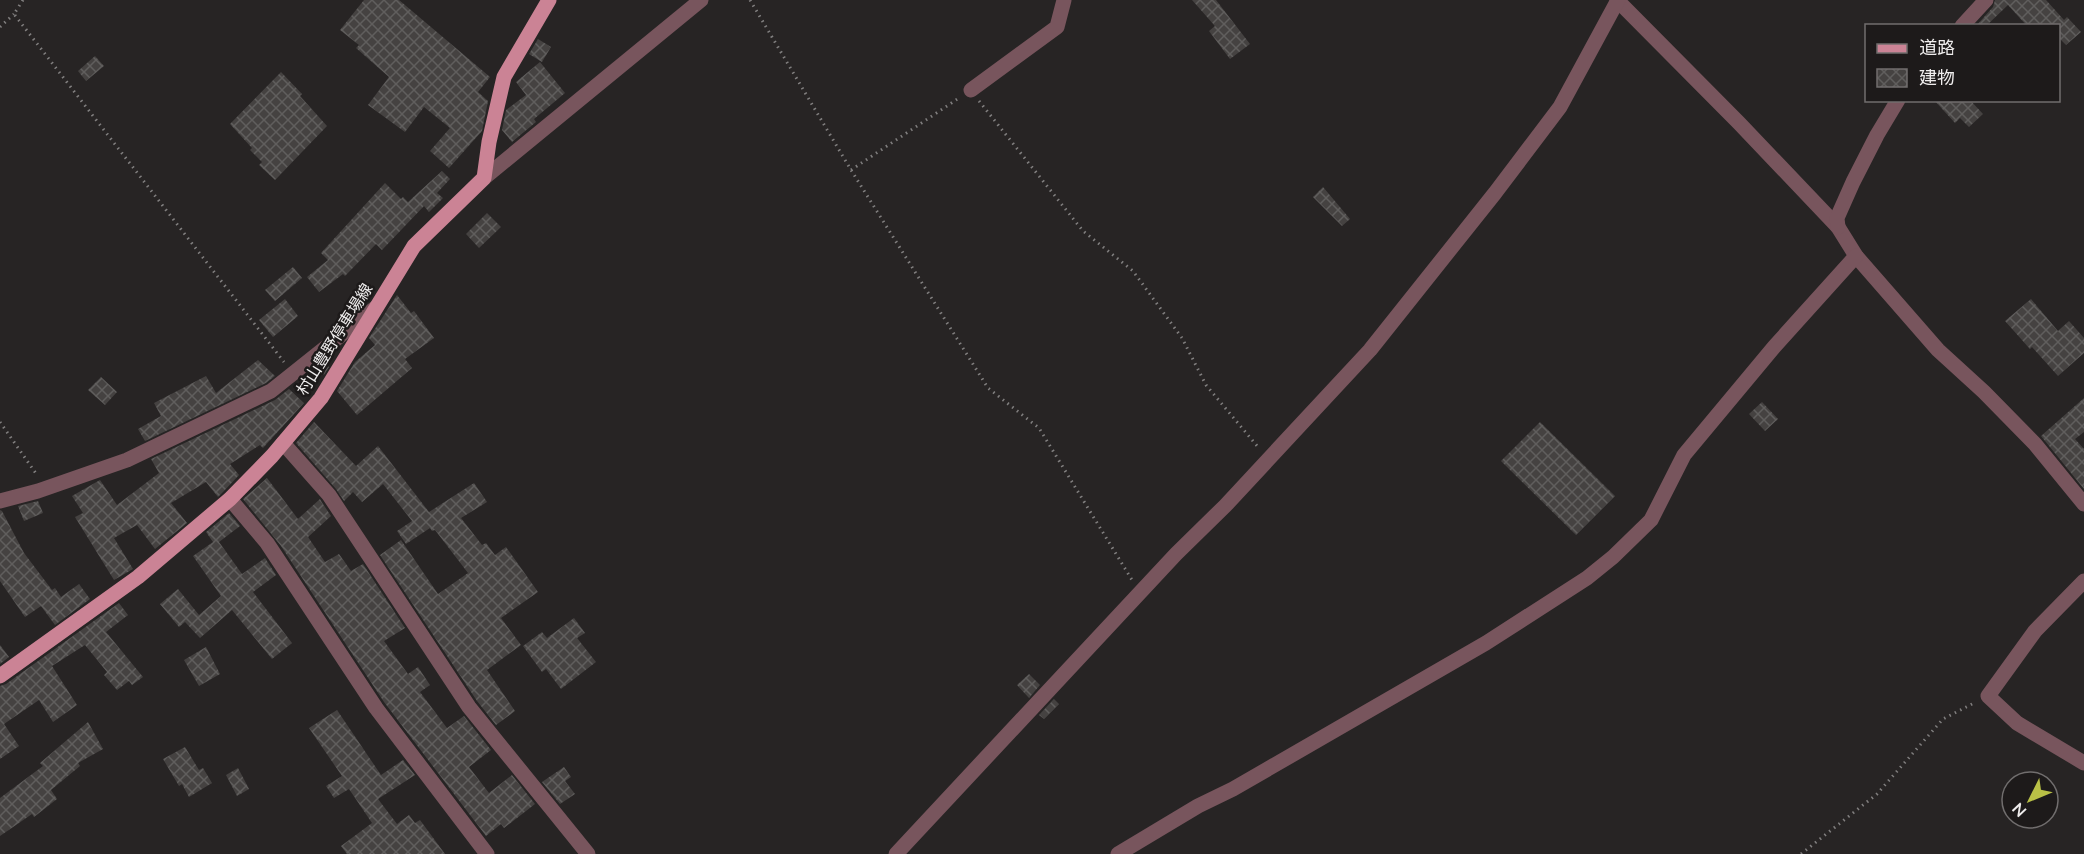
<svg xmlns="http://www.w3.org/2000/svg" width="2084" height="854" viewBox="0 0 2084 854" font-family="Mulish,'Noto Sans JP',sans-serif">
<defs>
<pattern id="building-cross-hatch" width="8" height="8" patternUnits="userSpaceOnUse" patternTransform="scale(1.5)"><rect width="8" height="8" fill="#454241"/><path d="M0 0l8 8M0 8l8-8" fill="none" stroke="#605e5d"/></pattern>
</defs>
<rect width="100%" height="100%" fill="#272424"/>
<g fill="url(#building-cross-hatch)">
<polygon points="364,0 399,0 490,77 478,92 488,101 482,131 449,168 430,151 450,128 424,107 405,132 368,105 389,77 356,48 359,45 340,30"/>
<polygon points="1192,0 1216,0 1250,44 1230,59 1209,31 1215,26"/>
<polygon points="1995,0 2046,0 2064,20 2067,17 2081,32 2066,45 2058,37 2058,26 2027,26 2008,5 1986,26 1976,26 1993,7"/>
<polygon points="538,39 551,47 542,62 529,54"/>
<polygon points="95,56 104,66 86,81 78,71"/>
<polygon points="540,62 565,93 534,119 536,122 512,142 502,130 506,110 526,95 516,82"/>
<polygon points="281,72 302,94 300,96 327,126 275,180 259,165 262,162 250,150 252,148 230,124"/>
<polygon points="1934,100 1970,100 1983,114 1969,127 1960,118 1955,123"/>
<polygon points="442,171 450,179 437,193 443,198 429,212 424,206 382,250 376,244 345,276 343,274 319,292 307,277 328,260 321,253 385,183 401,199 403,197 408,202"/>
<polygon points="1323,187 1350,219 1342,226 1313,197"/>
<polygon points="487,213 501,227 479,248 466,234"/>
<polygon points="293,267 302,278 275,301 265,290"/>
<polygon points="397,295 411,313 414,311 434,338 405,359 412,368 357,415 337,391 355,362 375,345 369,338"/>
<polygon points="285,299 298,316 273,337 259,320"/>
<polygon points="2031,299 2058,331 2069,321 2084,338 2084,353 2058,376 2032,347 2030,349 2005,321"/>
<polygon points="258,360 275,376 266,383 145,441 138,429 161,416 154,403 206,376 216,393"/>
<polygon points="323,362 329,367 324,375 317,367"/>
<polygon points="101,377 117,392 105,405 88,390"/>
<polygon points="289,389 304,403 263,448 260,445 230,464 239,475 223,492 218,497 206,482 171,503 187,523 155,549 137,525 114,538 133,569 114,580 75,517 83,513 72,496 100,480 117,505 159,473 151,459 275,400"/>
<polygon points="2084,398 2084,432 2075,439 2084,449 2084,489 2041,436"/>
<polygon points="1762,402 1778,419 1765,431 1749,414"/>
<polygon points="314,422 356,466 378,446 429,512 474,483 487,502 461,518 482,545 486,543 495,555 506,547 538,592 501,618 521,645 487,670 515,711 496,725 477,701 380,555 401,540 438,594 468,573 435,530 432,531 430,528 406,544 397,531 412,521 383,484 362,502 353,492 344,501 336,489 296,443"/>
<polygon points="1540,422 1615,496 1576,535 1501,461"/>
<polygon points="267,478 298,519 320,499 321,501 331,516 308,537 325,562 339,554 351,571 363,564 405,628 384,641 408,674 418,667 430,685 420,692 447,728 464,716 491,750 469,767 489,793 512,775 535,804 504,828 501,824 486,836 384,702 281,546 243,499"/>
<polygon points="38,501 43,513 24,521 18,506"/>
<polygon points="0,510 2,511 24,553 52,590 55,588 61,597 79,584 90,599 55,625 41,606 25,617 0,581"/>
<polygon points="229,513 240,526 219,542 242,574 265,558 276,575 253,592 292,643 272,659 232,610 200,638 185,622 179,627 160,604 178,589 199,615 221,596 193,556 213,542 206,532"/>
<polygon points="119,603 128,615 106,632 143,677 132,685 129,681 117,690 104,675 107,672 85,645 52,666 77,705 53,722 39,700 4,724 19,746 0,759 0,686 6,684"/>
<polygon points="574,618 585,633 577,638 596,662 561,689 546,669 542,672 523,646 542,632 547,638"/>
<polygon points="0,645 9,657 0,664"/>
<polygon points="206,647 220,674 199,686 184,660"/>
<polygon points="1029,674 1040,685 1029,698 1017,685"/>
<polygon points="1054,699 1059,704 1044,719 1039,715"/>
<polygon points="337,710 381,775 403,760 415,775 378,799 397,824 409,815 415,823 420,820 445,854 347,854 341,846 372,823 349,789 334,798 326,786 342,776 309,728"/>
<polygon points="88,722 103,749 78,763 80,766 51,790 57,799 34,817 32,814 0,836 0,798 43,766 40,763"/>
<polygon points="185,747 199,770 203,768 212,783 189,797 182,784 179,786 163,759"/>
<polygon points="564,767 571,777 565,781 575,794 560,804 542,782"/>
<polygon points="238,768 249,789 237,796 226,775"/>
</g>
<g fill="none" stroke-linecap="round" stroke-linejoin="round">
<g stroke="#817f7f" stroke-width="3" stroke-dasharray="1.5 4.5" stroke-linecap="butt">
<polyline points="23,0 14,14 284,362"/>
<polyline points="750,0 851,170 988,388 1039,428 1132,580"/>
<polyline points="0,27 14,14"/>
<polyline points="979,101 1083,231 1133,271 1182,338 1206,385 1258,447"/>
<polyline points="851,170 959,98"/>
<polyline points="0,422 37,475"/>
<polyline points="1801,854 1877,794 1943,719 1974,703"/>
</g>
<g stroke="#78555d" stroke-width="15">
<polyline points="1617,0 1739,123 1838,227 1856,256 1938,350 1984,392 2035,444 2084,504"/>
<polyline points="1962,26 1986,0"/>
<polyline points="971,90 1057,27 1064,0"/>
<polyline points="484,178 701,0"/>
<polyline points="1838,227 1837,218 1853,182 1877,135 1898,100"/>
<polyline points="283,443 329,495 469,707 588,854"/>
<polyline points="230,499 267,543 376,708 487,854"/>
<polyline points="0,501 38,491 127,460 271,391 375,308"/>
<polyline points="2084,581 2035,631 1988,696 2017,723 2084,763"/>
<polyline points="896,854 1176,554 1225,506 1370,350 1495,193 1560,107 1618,0"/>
<polyline points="1118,854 1198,806 1233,789 1486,643 1587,578 1613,557 1651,520 1684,455 1774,347 1856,256"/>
</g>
<polyline stroke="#cb8395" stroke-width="15" points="0,676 138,577 230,499 272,456 321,398 414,246 484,178 489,142 504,77 549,0"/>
</g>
<g text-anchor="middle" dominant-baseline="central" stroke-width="5" stroke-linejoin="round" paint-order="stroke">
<g font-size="16" fill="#efeded" stroke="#1d1a1a">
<text transform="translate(334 339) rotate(-58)">村山豊野停車場線</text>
</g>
</g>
<rect x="1865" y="24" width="195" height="78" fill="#1d1a1a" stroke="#716e6e" stroke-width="1.5"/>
<rect x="1877" y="44" width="30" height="9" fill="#cb8395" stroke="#716e6e" stroke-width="1.5"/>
<text x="1919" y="54" font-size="18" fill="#efeded">道路</text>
<rect x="1877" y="69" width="30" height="18" fill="url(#building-cross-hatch)" stroke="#716e6e" stroke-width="1.5"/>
<text x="1919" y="84" font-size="18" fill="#efeded">建物</text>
<g transform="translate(2030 800) rotate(227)"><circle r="28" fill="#1d1a1a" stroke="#716e6e" stroke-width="1.5"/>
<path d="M0-4.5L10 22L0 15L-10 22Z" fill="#b9c046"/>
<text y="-9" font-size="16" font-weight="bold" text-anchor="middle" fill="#efeded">N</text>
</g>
</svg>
